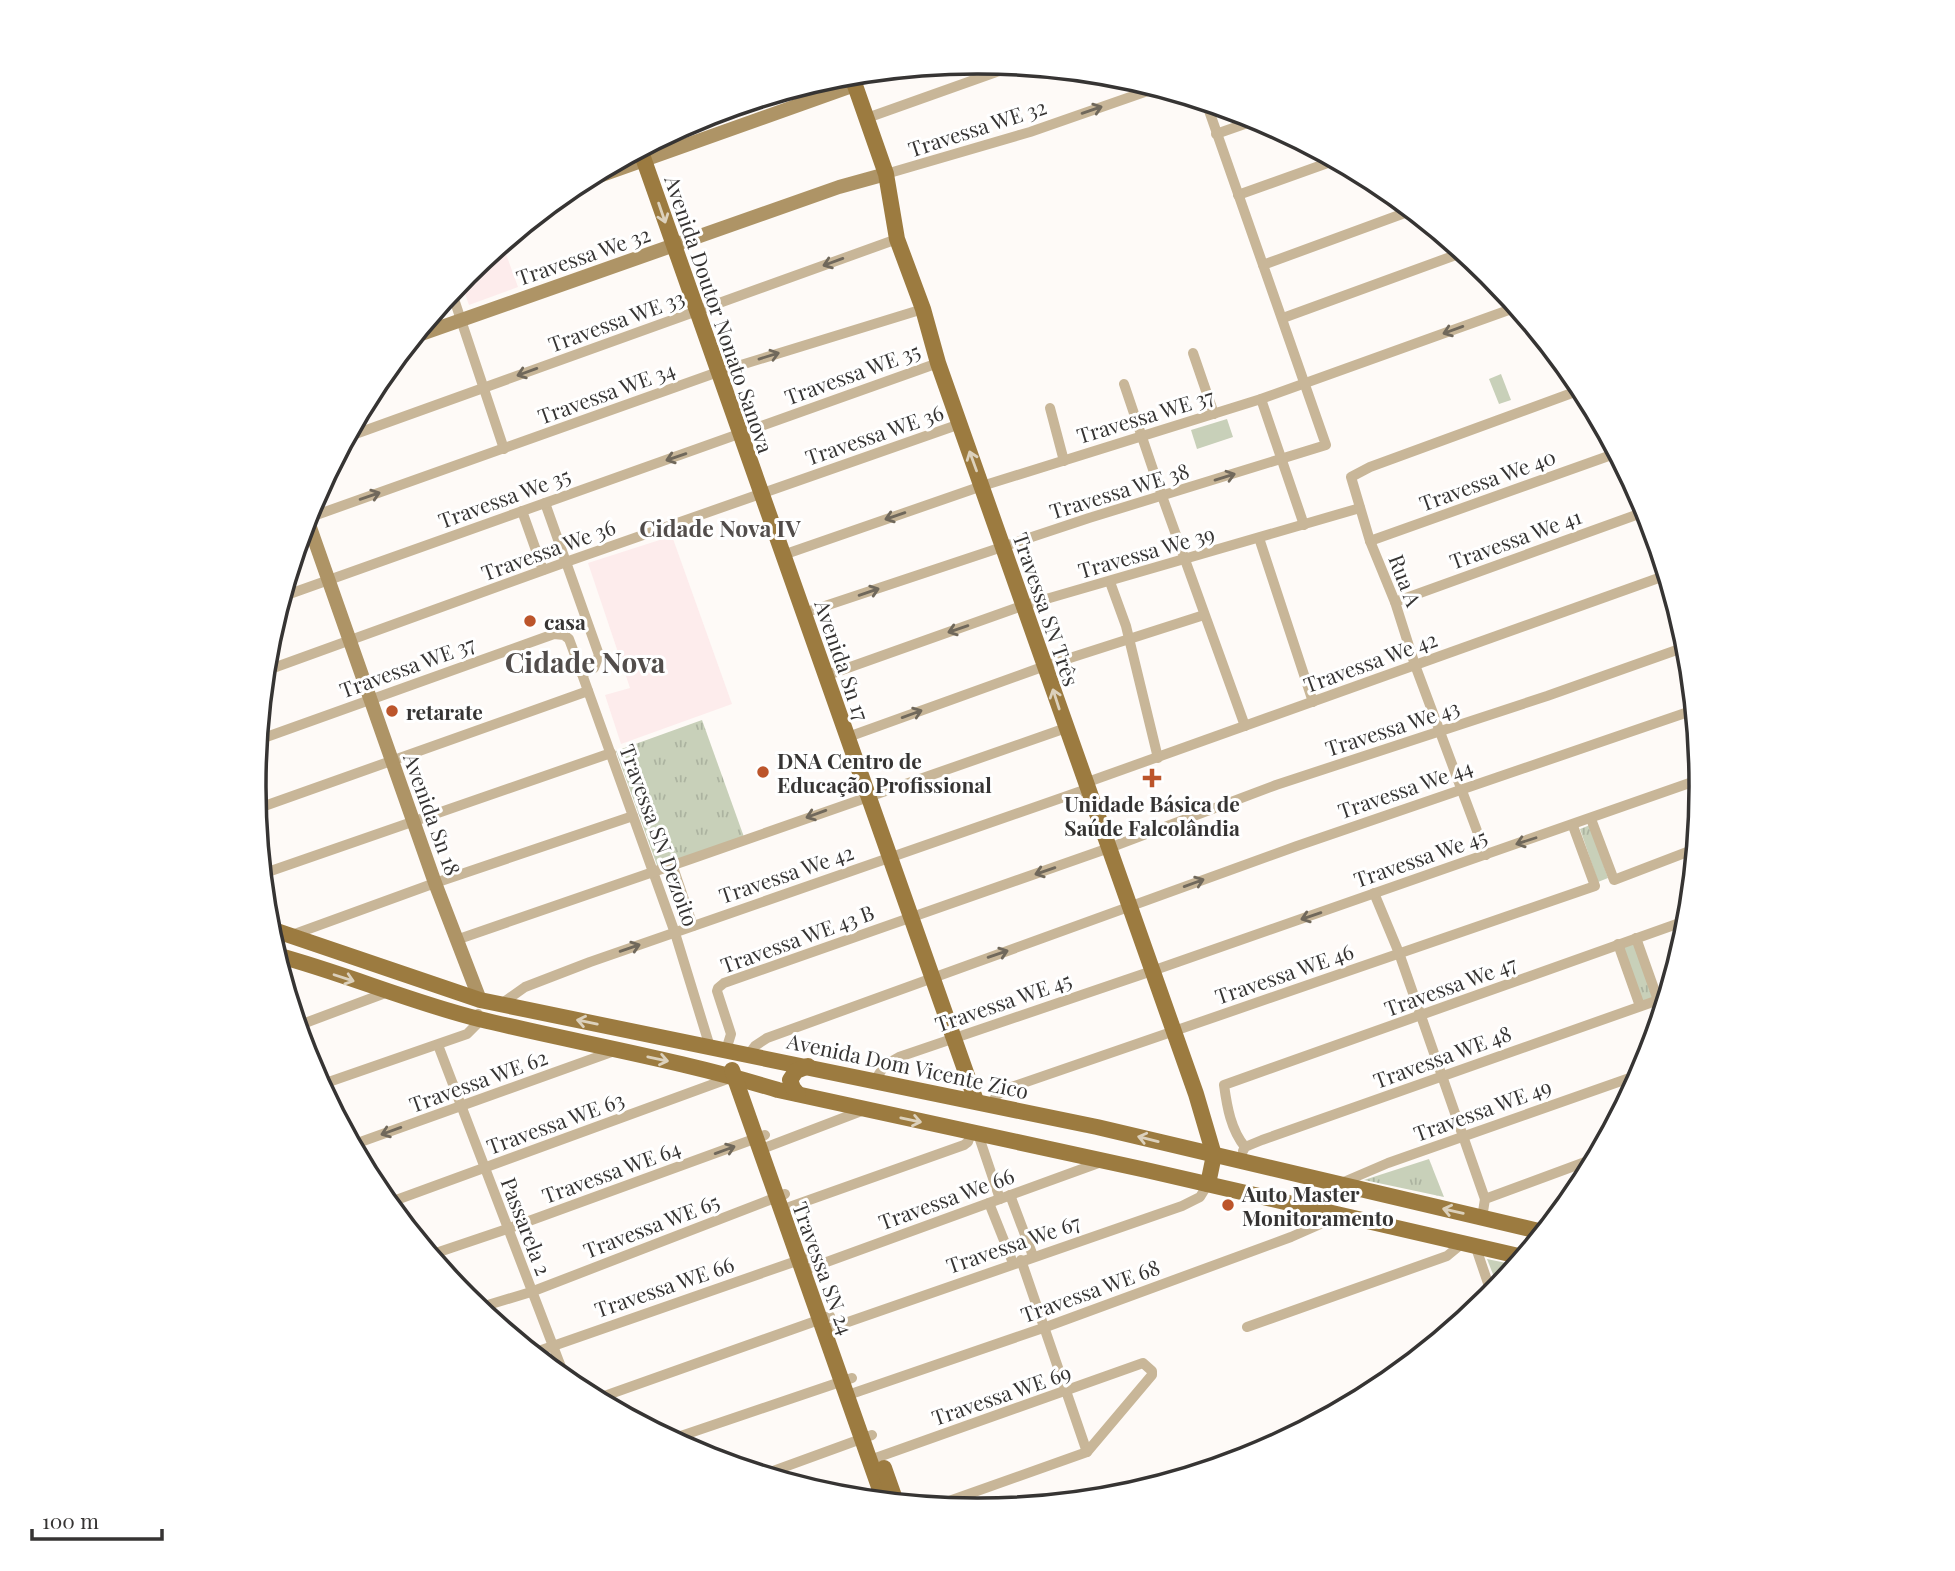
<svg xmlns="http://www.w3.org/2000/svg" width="1955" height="1571" viewBox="0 0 1955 1571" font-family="'Playfair Display',serif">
<defs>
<pattern id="grass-tufts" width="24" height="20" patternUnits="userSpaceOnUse" patternTransform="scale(1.75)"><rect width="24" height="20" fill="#c8d0b9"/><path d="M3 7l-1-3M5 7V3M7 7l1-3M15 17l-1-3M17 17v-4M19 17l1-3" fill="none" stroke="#acb3a0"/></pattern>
</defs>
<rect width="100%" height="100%" fill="#fefaf7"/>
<g fill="#fdecec">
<polygon points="502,243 518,287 469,305 460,280"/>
<polygon points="672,536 732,704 621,744 605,695 630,688 588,563"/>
<polygon points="854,780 858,793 839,799 835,786"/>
</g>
<g fill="url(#grass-tufts)">
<polygon points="702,720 744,837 658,868 616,751"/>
<polygon points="1590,825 1608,878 1598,882 1580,829"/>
<polygon points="1636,938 1658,1000 1640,1006 1618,944"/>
<polygon points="1429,1159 1444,1197 1364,1180"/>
<polygon points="1487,1259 1516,1265 1498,1287"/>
</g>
<g fill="#c8d0b9">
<polygon points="1501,374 1511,400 1499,404 1489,379"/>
<polygon points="1227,419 1233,437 1197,449 1191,430"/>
</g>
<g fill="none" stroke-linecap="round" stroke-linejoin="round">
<g stroke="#c8b698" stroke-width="10">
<polyline points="867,118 1016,65"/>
<polyline points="1216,134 1259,119"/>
<polyline points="886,174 1030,132 1159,87"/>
<polyline points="1238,195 1336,160"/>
<polyline points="1263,265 1413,210"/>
<polyline points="451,290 504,449"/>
<polyline points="1283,318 1464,252"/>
<polyline points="1193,353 1214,414"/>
<polyline points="1124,384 1162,496 1245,726"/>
<polyline points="1261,399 1304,525"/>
<polyline points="1050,408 1064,461"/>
<polyline points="347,437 897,239"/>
<polyline points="545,503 599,655 594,668 582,674"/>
<polyline points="522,511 543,570"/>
<polyline points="305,519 718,372 923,309"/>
<polyline points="1259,538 1313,702"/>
<polyline points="1370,541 1617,453"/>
<polyline points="783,555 982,486 1261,399 1517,307"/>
<polyline points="1110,582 1126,626 1158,758"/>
<polyline points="281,597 938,363"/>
<polyline points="1395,602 1647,511"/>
<polyline points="804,613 1089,518 1326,445 1206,102"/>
<polyline points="265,671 566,562 960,424"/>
<polyline points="825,676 1022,606 1360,508"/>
<polyline points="848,737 1045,666 1204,615"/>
<polyline points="258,740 554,634 564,635 569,639 582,674 675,933 710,1047"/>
<polyline points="1085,783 1667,575"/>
<polyline points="256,809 588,691"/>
<polyline points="1591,819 1614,880 1695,849"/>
<polyline points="1486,855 1415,665 1395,602 1370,541 1351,477 1370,467 1583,389"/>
<polyline points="673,867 693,926"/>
<polyline points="262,874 611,753"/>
<polyline points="1374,893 1399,953 1485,1199"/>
<polyline points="292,935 435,883 633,816"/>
<polyline points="1636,938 1658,1000"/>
<path d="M 456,940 C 660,871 862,798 1066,728"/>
<polyline points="1618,944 1640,1006"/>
<polyline points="501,1004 525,987 590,962 1087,789"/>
<polyline points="297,1026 388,992"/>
<polyline points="438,1045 566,1380"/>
<polyline points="726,1050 731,1034 717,991 718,988 724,983 1109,848 1276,785 1547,696 1688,646"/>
<polyline points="749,1054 755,1046 767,1038 1297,846 1694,710"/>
<polyline points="875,1080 885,1065 899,1057 1152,971 1701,779"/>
<polyline points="320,1085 467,1034 476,1025 478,1014"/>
<polyline points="991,1104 997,1095 1006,1089 1595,886 1573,826"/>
<polyline points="978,1134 1000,1199"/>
<polyline points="352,1145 617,1050"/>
<path d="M 1245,1147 C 1231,1130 1227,1107 1224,1085 L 1688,920"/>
<polyline points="759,1150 864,1110"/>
<polyline points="1243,1151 1245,1147 1262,1140 1667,997"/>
<polyline points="1339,1184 1388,1163 1641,1074"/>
<polyline points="1010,1195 1033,1256"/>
<polyline points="388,1203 730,1078"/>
<polyline points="989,1203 1013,1263"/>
<polyline points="781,1210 964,1145 968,1142 971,1133"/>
<polyline points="1482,1218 1485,1199 1596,1158"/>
<polyline points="1475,1245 1492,1295"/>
<polyline points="430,1255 507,1229 765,1135"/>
<polyline points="1021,1260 1087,1452"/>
<polyline points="802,1271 1104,1161"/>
<polyline points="478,1308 531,1292 785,1194"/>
<polyline points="1247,1327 1447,1256 1464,1242"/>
<polyline points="825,1330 1182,1206 1200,1197 1208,1184"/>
<polyline points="533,1353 808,1257"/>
<polyline points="848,1395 1046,1327 1291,1237 1341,1215"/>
<polyline points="596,1399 830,1316"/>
<polyline points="672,1439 852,1378"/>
<polyline points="870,1460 1143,1363 1152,1371 1152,1375 1087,1452 935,1506"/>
<polyline points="765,1474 872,1435"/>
</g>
<g stroke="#ae9466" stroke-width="14">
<polyline points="574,185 855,85"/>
<polyline points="413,337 839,187 886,174"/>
<polyline points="306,516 435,883 480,1000"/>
</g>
<g stroke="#9c7b40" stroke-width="16">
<polyline points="851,74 886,174 897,239 923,309 938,363 1196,1094 1214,1155 1208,1184"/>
<polyline points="640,149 976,1101"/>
<polyline points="268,928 480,1000 1097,1127 1543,1232"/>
<path d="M 276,955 C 344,973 410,1002 479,1019 C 578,1043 680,1060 778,1090 L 1146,1170 L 1523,1257"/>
<polyline points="732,1070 884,1501"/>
<polyline points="798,1094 793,1088 790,1080 796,1071 808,1066"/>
<polyline points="884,1468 896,1502"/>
</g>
</g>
<defs><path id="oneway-shaft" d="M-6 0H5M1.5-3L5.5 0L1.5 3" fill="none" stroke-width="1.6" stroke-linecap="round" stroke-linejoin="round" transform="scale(1.75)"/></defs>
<g stroke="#70685b">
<use href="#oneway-shaft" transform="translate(1092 110) rotate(-19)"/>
<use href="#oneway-shaft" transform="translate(833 262) rotate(160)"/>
<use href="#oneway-shaft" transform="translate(1453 330) rotate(160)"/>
<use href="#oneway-shaft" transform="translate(769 356) rotate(-17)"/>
<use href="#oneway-shaft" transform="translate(527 372) rotate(160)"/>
<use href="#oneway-shaft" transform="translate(676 457) rotate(161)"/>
<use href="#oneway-shaft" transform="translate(1225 477) rotate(-17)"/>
<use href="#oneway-shaft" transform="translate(370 496) rotate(-19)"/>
<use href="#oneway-shaft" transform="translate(895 516) rotate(161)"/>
<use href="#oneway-shaft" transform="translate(869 592) rotate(-19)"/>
<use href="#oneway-shaft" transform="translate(958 629) rotate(161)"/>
<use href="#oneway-shaft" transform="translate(912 714) rotate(-20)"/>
<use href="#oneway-shaft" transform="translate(816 814) rotate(160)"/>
<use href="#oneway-shaft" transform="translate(1526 841) rotate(162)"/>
<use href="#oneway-shaft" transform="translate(1045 871) rotate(161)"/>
<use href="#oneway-shaft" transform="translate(1194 883) rotate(-20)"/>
<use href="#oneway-shaft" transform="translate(1311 916) rotate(161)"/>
<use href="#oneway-shaft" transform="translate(630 948) rotate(-19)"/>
<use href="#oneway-shaft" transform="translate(998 954) rotate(-19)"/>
<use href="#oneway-shaft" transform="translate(391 1131) rotate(160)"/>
<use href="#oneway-shaft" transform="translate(725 1150) rotate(-20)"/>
</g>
<g stroke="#dcd1bc">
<use href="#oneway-shaft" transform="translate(662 213) rotate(71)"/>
<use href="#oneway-shaft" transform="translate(973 461) rotate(-110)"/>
<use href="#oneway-shaft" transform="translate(1056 699) rotate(-108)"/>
<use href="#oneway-shaft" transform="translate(344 978) rotate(18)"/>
<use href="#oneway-shaft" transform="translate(587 1022) rotate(-168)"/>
<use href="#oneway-shaft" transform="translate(658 1059) rotate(12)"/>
<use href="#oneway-shaft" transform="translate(911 1120) rotate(12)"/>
<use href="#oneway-shaft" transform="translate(1148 1139) rotate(-166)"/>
<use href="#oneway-shaft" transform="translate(1453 1211) rotate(-167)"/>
</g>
<g fill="#bc552b" stroke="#fff" stroke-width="2.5">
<circle cx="530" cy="621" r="7"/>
<circle cx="392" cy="711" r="7"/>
<circle cx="763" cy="772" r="7"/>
<path d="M1148.5 767.5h7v7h7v7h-7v7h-7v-7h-7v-7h7z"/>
<circle cx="1228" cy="1205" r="7"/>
</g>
<g text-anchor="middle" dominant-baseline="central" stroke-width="6" stroke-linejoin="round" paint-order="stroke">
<g font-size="21" fill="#363433" stroke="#fff">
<text transform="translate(977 127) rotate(-18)">Travessa WE 32</text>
<text transform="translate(583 255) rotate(-19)">Travessa We 32</text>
<text transform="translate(720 314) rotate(71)">Avenida Doutor Nonato Sanova</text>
<text transform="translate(616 320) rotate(-20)">Travessa WE 33</text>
<text transform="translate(852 373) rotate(-20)">Travessa WE 35</text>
<text transform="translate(606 392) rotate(-20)">Travessa WE 34</text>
<text transform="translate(1145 415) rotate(-17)">Travessa WE 37</text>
<text transform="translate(874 434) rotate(-19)">Travessa WE 36</text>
<text transform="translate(1487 479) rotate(-20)">Travessa We 40</text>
<text transform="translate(1119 490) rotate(-17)">Travessa WE 38</text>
<text transform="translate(504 497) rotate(-20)">Travessa We 35</text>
<text transform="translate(1515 538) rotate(-20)">Travessa We 41</text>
<text transform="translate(548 549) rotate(-20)">Travessa We 36</text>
<text transform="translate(1146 551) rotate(-16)">Travessa We 39</text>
<text transform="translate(1406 580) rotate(69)">Rua A</text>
<text transform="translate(1047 609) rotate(71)">Travessa SN Três</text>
<text transform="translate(843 660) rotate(71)">Avenida Sn 17</text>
<text transform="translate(1370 661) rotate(-20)">Travessa We 42</text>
<text transform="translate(407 666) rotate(-20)">Travessa WE 37</text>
<text transform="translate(1392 727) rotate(-18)">Travessa We 43</text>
<text transform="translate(1405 788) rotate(-19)">Travessa We 44</text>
<text transform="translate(433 814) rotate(70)">Avenida Sn 18</text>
<text transform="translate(660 835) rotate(70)">Travessa SN Dezoito</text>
<text transform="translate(1420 857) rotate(-19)">Travessa We 45</text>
<text transform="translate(786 873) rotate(-19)">Travessa We 42</text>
<text transform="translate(797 938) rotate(-20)">Travessa WE 43 B</text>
<text transform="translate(1284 973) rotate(-19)">Travessa WE 46</text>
<text transform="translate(1450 985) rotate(-20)">Travessa We 47</text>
<text transform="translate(1003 1001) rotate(-19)">Travessa WE 45</text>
<text transform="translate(1442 1056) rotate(-20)">Travessa WE 48</text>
<text transform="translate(908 1065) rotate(12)">Avenida Dom Vicente Zico</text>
<text transform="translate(478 1080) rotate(-20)">Travessa WE 62</text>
<text transform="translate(1482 1109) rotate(-20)">Travessa WE 49</text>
<text transform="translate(555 1122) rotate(-20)">Travessa WE 63</text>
<text transform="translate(611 1171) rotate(-20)">Travessa WE 64</text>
<text transform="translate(946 1198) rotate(-20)">Travessa We 66</text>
<text transform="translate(651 1225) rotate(-21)">Travessa WE 65</text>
<text transform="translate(527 1226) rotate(69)">Passarela 2</text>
<text transform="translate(1013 1243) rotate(-19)">Travessa We 67</text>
<text transform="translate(824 1268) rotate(70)">Travessa SN 24</text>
<text transform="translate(664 1286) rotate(-19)">Travessa WE 66</text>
<text transform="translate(1090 1290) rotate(-20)">Travessa WE 68</text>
<text transform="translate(1001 1394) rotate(-19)">Travessa WE 69</text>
</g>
<g font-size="21" font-weight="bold" fill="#363433" stroke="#fff" text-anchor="start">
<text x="544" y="621">casa</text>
<text x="406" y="711">retarate</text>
<text x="777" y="760">DNA Centro de<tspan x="777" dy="24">Educação Profissional</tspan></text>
<text x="1152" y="803" text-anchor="middle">Unidade Básica de<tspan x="1152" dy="24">Saúde Falcolândia</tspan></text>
<text x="1242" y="1193">Auto Master<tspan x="1242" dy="24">Monitoramento</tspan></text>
</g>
<g font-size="23" font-weight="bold" fill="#524d4b" stroke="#fff">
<text x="720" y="527">Cidade Nova IV</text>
</g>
<g font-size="28" font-weight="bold" fill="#524d4b" stroke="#fff">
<text x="585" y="661">Cidade Nova</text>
</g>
</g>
<path d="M0 0H1955V1571H0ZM977 74H978A711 711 0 0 1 1689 785V787A711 711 0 0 1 978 1498H977A711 711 0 0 1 266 787V785A711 711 0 0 1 977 74Z" fill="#fff" fill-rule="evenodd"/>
<path fill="none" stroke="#363433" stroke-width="3.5" d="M977 74H978A711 711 0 0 1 1689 785V787A711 711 0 0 1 978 1498H977A711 711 0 0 1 266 787V785A711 711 0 0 1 977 74Z"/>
<path d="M32 1529v10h130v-10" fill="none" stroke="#363433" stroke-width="3.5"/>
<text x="42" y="1529" font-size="21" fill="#363433" stroke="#ffffff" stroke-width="5" paint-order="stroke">100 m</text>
</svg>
